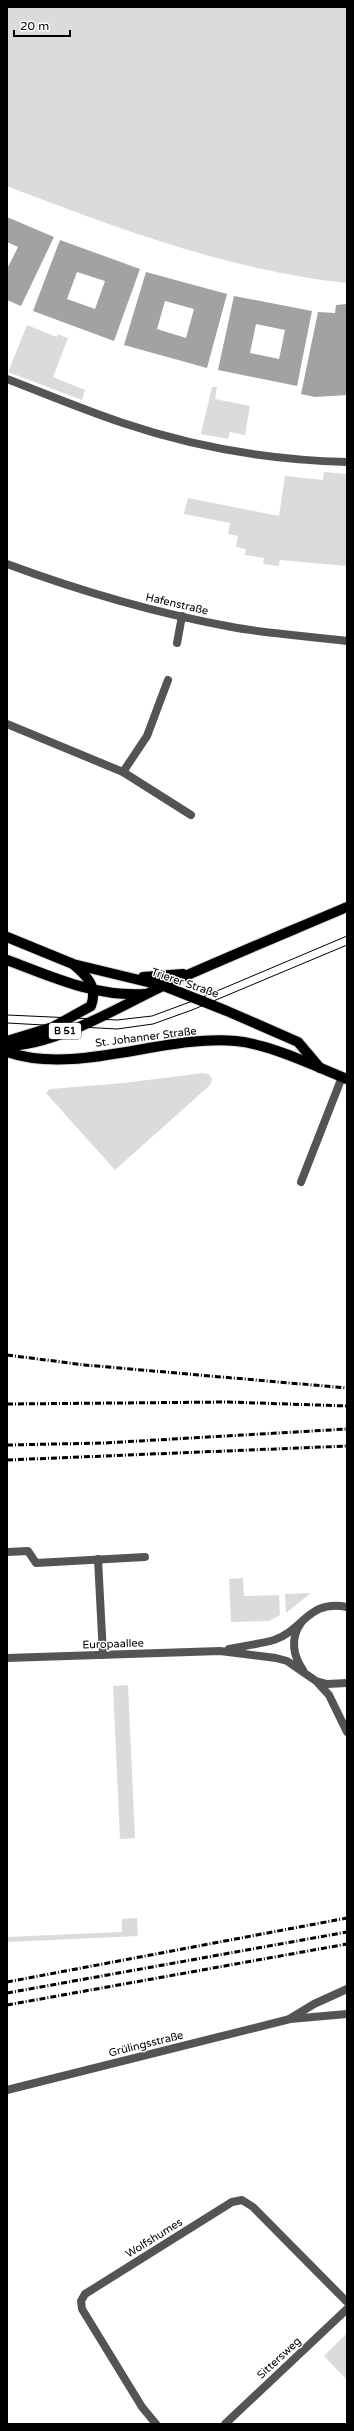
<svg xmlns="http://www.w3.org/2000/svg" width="354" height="2431" viewBox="0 0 354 2431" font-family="'Varela Round',sans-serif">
<rect width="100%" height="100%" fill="#fff"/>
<g fill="#dbdbdb">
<path d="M 7,7 L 347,7 L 347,283 C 229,270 118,229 7,186 Z"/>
<polygon points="27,325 57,337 58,334 68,338 53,377 85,390 82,400 8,372"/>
<polygon points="212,387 217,387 215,399 250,406 245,435 230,432 228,439 201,434"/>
<polygon points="324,472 347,474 347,566 280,560 279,566 263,564 264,558 245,555 246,549 236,547 238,536 228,534 230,523 184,514 188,498 279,516 285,476 323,480"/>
<polygon points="203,1073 209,1074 212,1079 210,1085 115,1170 46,1093 50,1089 124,1083"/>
<polygon points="243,1578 244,1596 279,1595 280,1615 269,1621 231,1622 229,1579"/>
<polygon points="311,1593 286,1613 285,1594"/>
<polygon points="128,1685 135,1838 120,1839 113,1686"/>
<polygon points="137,1918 138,1936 7,1942 7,1937 122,1932 122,1919"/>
<polygon points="347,2333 347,2380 324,2356"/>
</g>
<g fill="#a2a2a2" fill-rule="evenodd">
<polygon points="7,217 54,237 21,306 7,300 7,269 18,247 7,242"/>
<path d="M 60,240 L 140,269 L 114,341 L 33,311 ZM 77,272 L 105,281 L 95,309 L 67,299 Z"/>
<path d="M 146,272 L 227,294 L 207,368 L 124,345 ZM 165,301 L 194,309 L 186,338 L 157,329 Z"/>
<path d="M 234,296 L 312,311 L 297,386 L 218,370 ZM 256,324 L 285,330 L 279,359 L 250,353 Z"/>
<polygon points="347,304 347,395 315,397 301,394 318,312 335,313 336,305"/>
</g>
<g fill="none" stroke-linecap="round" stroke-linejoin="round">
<g stroke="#dbdbdb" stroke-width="12">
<g id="primary">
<polyline points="7,937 73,964 164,986 227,1011 298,1042 320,1068"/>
<path d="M 7,960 C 53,977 94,997 145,994"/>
<polyline points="143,977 183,974"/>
<path d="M 7,1041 L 53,1027 L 91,1006 C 98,987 87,976 74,965"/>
<path d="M 7,1046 C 58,1045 120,1006 165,985 C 225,958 286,933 347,907"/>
<path d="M 7,1052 C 78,1076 164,1034 236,1041 C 269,1044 315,1066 347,1079"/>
</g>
</g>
<g stroke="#545454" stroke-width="8">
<path d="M 7,379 C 46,394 84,410 123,423 C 194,447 272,460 347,462"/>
<polyline points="177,643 182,616"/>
<polyline points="7,724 123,772 191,815"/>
<polyline points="123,772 147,736 168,680"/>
<polyline points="301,1182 342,1077"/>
<polyline points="7,1552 28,1551 36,1563 145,1557"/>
<polyline points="98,1559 103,1655"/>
</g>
<g stroke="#545454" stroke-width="8">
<path d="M 301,1623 C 290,1638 293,1656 303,1670"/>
<path d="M 229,1649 C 243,1646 260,1644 274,1640 C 304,1630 308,1599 347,1607"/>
<polyline points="7,1658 220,1651 276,1658 287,1661 316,1681 327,1684 347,1683"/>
<polyline points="318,1683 329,1695 347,1732"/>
<polyline points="291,2018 314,2004 347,1989"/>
<polyline points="7,2090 290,2019 347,2014"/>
<polyline points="156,2424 142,2407 82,2309 81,2301 85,2294 232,2202 242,2200 253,2207 347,2302"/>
<polyline points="225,2424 347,2309"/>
</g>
<path stroke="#545454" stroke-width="8" d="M 7,564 C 80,591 155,613 232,627 C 270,634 309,636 347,641"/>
<use href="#primary" stroke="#000" stroke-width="10"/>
<g stroke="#000" stroke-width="1">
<polyline points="7,1015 117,1020 152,1016 198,999 347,936"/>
<polyline points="7,1023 117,1029 153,1024 192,1010 347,945"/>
</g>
<g stroke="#000" stroke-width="3" stroke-dasharray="6 2 1 2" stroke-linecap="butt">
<polyline points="7,1355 85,1365 347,1388"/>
<polyline points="7,1404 228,1402 347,1406"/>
<polyline points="7,1445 104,1443 347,1429"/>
<polyline points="7,1460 347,1446"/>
<polyline points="7,1982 347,1918"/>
<polyline points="7,1993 347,1932"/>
<polyline points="7,2005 347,1944"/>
</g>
</g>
<g text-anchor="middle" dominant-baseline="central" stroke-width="3" stroke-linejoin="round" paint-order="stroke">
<rect fill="#fff" stroke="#4c4c4c" stroke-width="1" x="49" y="1023" width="32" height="16" rx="3"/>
<g font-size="10" font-weight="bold" fill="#000">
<text x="65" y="1031">B 51</text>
</g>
<g font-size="11" fill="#000" stroke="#fff">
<text transform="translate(177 604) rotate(13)">Hafenstraße</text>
<text transform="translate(185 983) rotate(19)">Trierer Straße</text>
<text transform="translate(146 1037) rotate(-7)">St. Johanner Straße</text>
<text transform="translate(113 1644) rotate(-2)">Europaallee</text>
<text transform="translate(146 2044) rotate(-14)">Grülingsstraße</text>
<text transform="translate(154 2238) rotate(-32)">Wolfshumes</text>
<text transform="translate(279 2358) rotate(-43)">Sittersweg</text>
</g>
</g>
<rect width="354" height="2431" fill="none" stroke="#000000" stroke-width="16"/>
<path d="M14 30v6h56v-6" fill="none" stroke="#000000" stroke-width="2"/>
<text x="20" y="30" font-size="12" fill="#000000" stroke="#ffffff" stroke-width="3" paint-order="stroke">20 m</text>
</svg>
